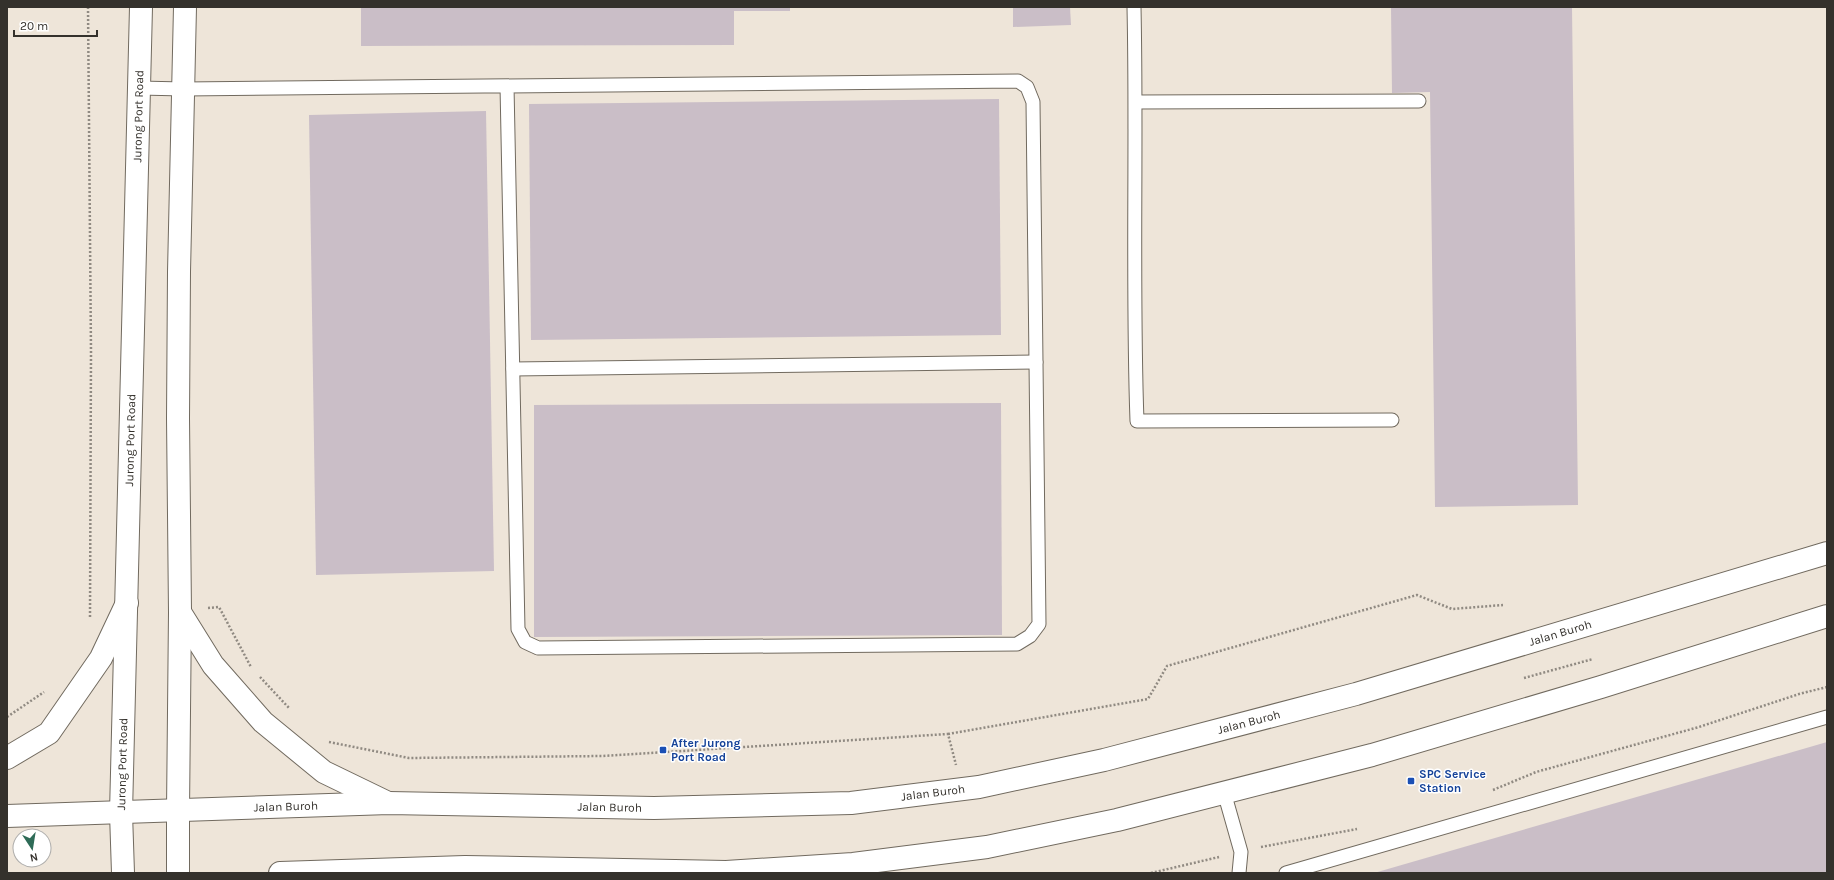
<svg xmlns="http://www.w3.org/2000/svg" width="1834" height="880" viewBox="0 0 1834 880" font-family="Karla,sans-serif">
<rect width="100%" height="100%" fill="#eee5d9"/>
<g fill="#cabec7">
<polygon points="361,7 790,7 790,11 734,11 734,45 361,46"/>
<polygon points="1013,7 1070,7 1071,25 1013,27"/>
<polygon points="1391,7 1572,7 1578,505 1435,507 1430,92 1392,93"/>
<polygon points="999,99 1001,335 531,340 529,104"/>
<polygon points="486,111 494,571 316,575 309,115"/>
<polygon points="1001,403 1002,635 534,637 534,405"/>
<polygon points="1827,742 1827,873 1374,873"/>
</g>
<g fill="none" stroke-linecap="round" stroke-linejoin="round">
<g stroke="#716a5f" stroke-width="15">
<g id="service">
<path d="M 1134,7 C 1137,145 1132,283 1137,421 L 1392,420"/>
<polyline points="139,88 184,89 1018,81 1027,87 1033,102 1039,624 1030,636 1017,644 538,648 525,642 518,629 507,86"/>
<polyline points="1136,102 1419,101"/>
<polyline points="513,369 1036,362"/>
<polyline points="1224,792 1241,852 1239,873"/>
<polyline points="1286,873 1827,717"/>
</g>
</g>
<g stroke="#716a5f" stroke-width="24">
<g id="minor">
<polyline points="178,811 180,612 178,418 179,272 185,7"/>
<path id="s1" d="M 121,813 L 141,7"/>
</g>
</g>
<g stroke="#716a5f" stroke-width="24">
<g id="secondary">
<polyline points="178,811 178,873"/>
<polyline points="121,813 123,873"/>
</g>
</g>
<g stroke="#716a5f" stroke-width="24">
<g id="trunk">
<polyline points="180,612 213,665 263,722 324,772 386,802"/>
<polyline points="7,758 49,733 101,658 127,603"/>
<path id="s2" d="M 7,816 L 389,803 L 654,808 L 851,803 L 979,787 L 1104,760 L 1356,694 L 1827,553"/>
<polyline points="280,873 465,867 726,872 853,864 987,847 1117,820 1372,755 1601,687 1827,616"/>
</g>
</g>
<g stroke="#908a82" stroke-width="2.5" stroke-dasharray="2 2" stroke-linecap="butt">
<polyline points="88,7 91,352 90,618"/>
<polyline points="208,608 219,607 251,667"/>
<polyline points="260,677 289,708"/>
<polyline points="1524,678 1593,659"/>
<polyline points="7,717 44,692"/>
<polyline points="948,734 1148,699 1167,666 1417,595 1452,609 1503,605"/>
<polyline points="329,742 409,758 603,756 948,734 956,765"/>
<polyline points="1493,790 1536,772 1699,727 1799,694 1827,687"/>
<polyline points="1261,847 1357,829"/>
<polyline points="1151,873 1219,857"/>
</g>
<use href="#service" stroke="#fff" stroke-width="13"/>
<use href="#minor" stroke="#fff" stroke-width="22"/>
<use href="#secondary" stroke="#fff" stroke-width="22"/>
<use href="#trunk" stroke="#fff" stroke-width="22"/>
</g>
<g fill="#1a4fb4" stroke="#fff" stroke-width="1.5">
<rect x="659" y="746" width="8" height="8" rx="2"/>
<rect x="1407" y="777" width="8" height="8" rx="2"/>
</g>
<g text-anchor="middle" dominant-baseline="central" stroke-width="3" stroke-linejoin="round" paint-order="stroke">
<g font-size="12" fill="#34312c" stroke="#fff">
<text stroke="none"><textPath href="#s1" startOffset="697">Jurong Port Road</textPath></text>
<text stroke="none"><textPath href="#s1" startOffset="373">Jurong Port Road</textPath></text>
<text stroke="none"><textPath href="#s2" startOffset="1575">Jalan Buroh</textPath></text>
<text stroke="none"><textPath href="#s2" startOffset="1251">Jalan Buroh</textPath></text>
<text stroke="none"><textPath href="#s1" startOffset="49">Jurong Port Road</textPath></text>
<text stroke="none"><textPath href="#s2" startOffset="927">Jalan Buroh</textPath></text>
<text stroke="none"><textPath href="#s2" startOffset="279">Jalan Buroh</textPath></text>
<text stroke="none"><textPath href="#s2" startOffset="603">Jalan Buroh</textPath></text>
</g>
<g font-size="12" font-weight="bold" fill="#164399" stroke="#fff" text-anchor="start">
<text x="671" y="743">After Jurong<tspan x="671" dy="14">Port Road</tspan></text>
<text x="1419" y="774">SPC Service<tspan x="1419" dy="14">Station</tspan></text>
</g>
</g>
<rect width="1834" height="880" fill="none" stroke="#34312c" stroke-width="16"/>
<g transform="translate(32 848) rotate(168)"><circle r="19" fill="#ffffff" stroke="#aeadab"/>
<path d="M0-3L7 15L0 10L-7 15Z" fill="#2e6b57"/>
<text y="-6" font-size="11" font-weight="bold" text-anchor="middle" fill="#34312c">N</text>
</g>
<path d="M14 30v6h83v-6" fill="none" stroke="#34312c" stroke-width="2"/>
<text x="20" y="30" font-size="12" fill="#34312c" stroke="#ffffff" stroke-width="3" paint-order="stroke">20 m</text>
</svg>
